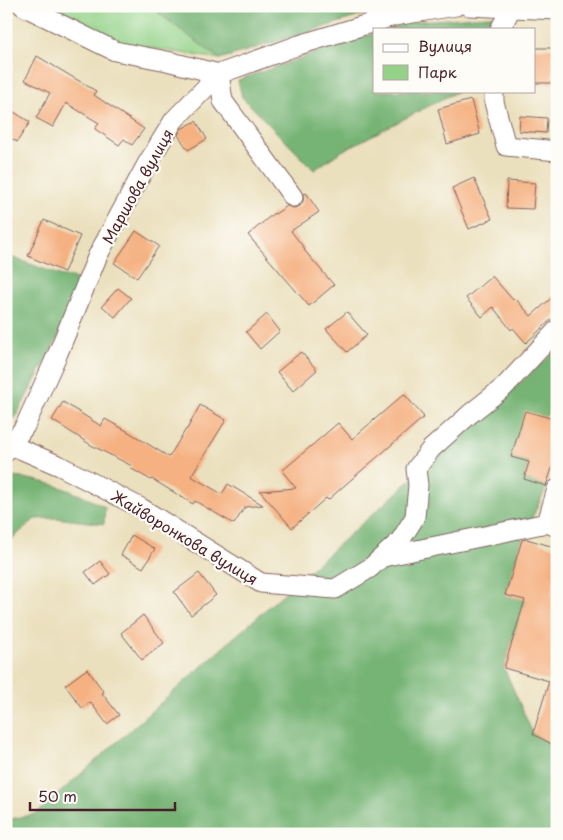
<svg xmlns="http://www.w3.org/2000/svg" width="563" height="840" viewBox="0 0 563 840" font-family="'Playpen Sans',sans-serif">
<rect width="100%" height="100%" fill="#fdfcf7"/>
<filter id="ink" filterUnits="userSpaceOnUse"><feTurbulence type="fractalNoise" baseFrequency=".02" numOctaves="2"/><feDisplacementMap in="SourceGraphic" scale="10" xChannelSelector="R" yChannelSelector="G"/><feConvolveMatrix kernelMatrix="1 2 1 2 8 2 1 2 1" color-interpolation-filters="sRGB"/></filter>
<filter id="wash" filterUnits="userSpaceOnUse"><feTurbulence type="fractalNoise" baseFrequency=".0096" numOctaves="4" result="noise"/><feDisplacementMap in="SourceGraphic" scale="20" xChannelSelector="R" yChannelSelector="G"/><feGaussianBlur stdDeviation="1.12" result="paint"/><feColorMatrix in="noise" values="0 0 0 0 0 0 0 0 0 0 0 0 0 0 0 0 0 1.4 0 .05"/><feComposite in="paint" operator="in"/></filter>
<g filter="url(#wash)">
<rect width="100%" height="100%" fill="#ebe0be"/>
<polygon fill="#93d288" stroke="#6e785a" points="56,6 155,6 160,14 220,59 118,43"/>
<g fill="#76b474" stroke="#606a50">
<polygon points="155,6 392,6 220,59 160,14"/>
<polygon points="501,15 492,29 388,29 408,22"/>
<polygon points="374,33 374,91 458,91 340,152 314,170 242,97 238,80"/>
<polygon points="6,255 62,276 71,277 82,281 61,332 15,418 6,420"/>
<path d="M 557,350 C 557,363 559,386 556,397 C 553,413 523,443 512,457 L 529,462 L 524,479 L 547,486 L 523,537 L 505,594 L 525,600 L 504,668 L 533,734 L 557,747 L 557,834 L 6,834 L 6,820 L 36,814 Z"/>
<path d="M 10,477 C 46,479 73,491 105,507 L 104,524 L 56,518 L 35,519 L 6,544 L 6,479 Z"/>
</g>
<g fill="none" stroke-linecap="round" stroke-linejoin="round">
<polyline stroke="#52b1d0" stroke-width="5.5" points="6,430 7,430"/>
</g>
<g id="blocks">
<g fill="#f5b181">
<polygon points="534,48 554,48 553,83 534,83"/>
<polygon points="37,56 96,91 94,95 144,129 132,145 124,139 119,145 95,129 99,123 66,103 53,127 36,118 50,93 25,80"/>
<polygon points="471,100 480,134 447,144 438,109"/>
<polygon points="6,107 30,122 17,142 6,135"/>
<polygon points="520,116 547,118 546,133 519,131"/>
<polygon points="196,121 207,139 188,150 178,135 181,129"/>
<polygon points="474,178 492,219 469,229 452,188"/>
<polygon points="507,181 535,183 533,209 506,208"/>
<polygon points="306,193 319,212 291,231 305,249 304,250 334,285 309,306 248,235 274,213 275,214 287,206 294,208 300,206 303,201 304,194"/>
<polygon points="44,220 80,236 64,272 28,256"/>
<polygon points="136,231 159,246 137,278 114,263"/>
<polygon points="492,276 513,300 515,298 531,316 557,293 557,314 526,343 513,328 511,330 493,307 482,317 466,298"/>
<polygon points="118,288 131,298 115,317 102,306"/>
<polygon points="347,312 367,335 347,352 326,329"/>
<polygon points="267,314 280,331 260,349 246,332"/>
<polygon points="301,352 317,370 293,391 277,372"/>
<polygon points="404,394 424,417 346,484 328,500 326,498 292,528 260,491 296,488 282,471 338,423 352,439"/>
<polygon points="63,402 101,426 105,419 127,431 169,457 186,429 187,429 200,405 226,420 191,476 222,494 228,484 263,505 245,507 234,524 195,501 193,504 152,479 151,480 130,468 132,466 91,445 52,420"/>
<polygon points="525,411 557,420 557,454 546,486 524,479 529,462 511,457"/>
<polygon points="132,535 155,549 143,568 121,555"/>
<polygon points="527,539 557,548 557,576 551,594 557,595 557,747 533,734 549,681 504,668 525,600 505,595 522,540"/>
<polygon points="100,561 110,574 95,585 85,572"/>
<polygon points="199,573 216,595 191,615 174,592"/>
<polygon points="143,615 164,643 142,660 121,633"/>
<polygon points="87,669 104,692 102,693 119,715 107,724 90,702 82,708 65,685"/>
</g>
</g>
</g>
<g filter="url(#ink)">
<use href="#blocks" fill-opacity="0" stroke="#82635e" stroke-width="1"/>
<g fill="none" stroke-linecap="round" stroke-linejoin="round">
<g stroke="#82635e" stroke-width="21">
<g id="minor">
<polyline points="23,6 115,51 167,61 219,74 223,101 293,197"/>
<polyline points="469,6 557,10"/>
<polyline points="500,29 511,9"/>
<polyline points="494,91 494,102 506,146 557,151"/>
<polyline points="6,443 60,466 141,508 261,583 335,589 370,568 400,541 415,517 418,485 416,469 431,449 470,414 504,387 557,330"/>
<polyline points="6,452 25,426 58,353 98,255 147,164 174,120 219,74 299,45 394,16 456,6"/>
<polyline points="547,523 557,489"/>
<polyline points="383,557 547,523 557,527"/>
</g>
</g>
<use href="#minor" stroke="#fff" stroke-width="19"/>
</g>
</g>
<g text-anchor="middle" dominant-baseline="central" stroke-width="4.5" stroke-linejoin="round" paint-order="stroke">
<g font-size="15" fill="#4a1f2b" stroke="#fdfcf7">
<text transform="translate(137 186) rotate(-61)">Маршова вулиця</text>
<text transform="translate(185 537) rotate(31)">Жайворонкова вулиця</text>
</g>
</g>
<rect width="563" height="840" fill="none" stroke="#fdfcf7" stroke-width="25"/>
<rect x="373" y="28" width="162" height="65" fill="#fdfcf7" stroke="#b5a4a5"/>
<rect x="383" y="44" width="25" height="8" fill="#ffffff" stroke="#b5a4a5"/>
<text x="418" y="52" font-size="15" fill="#4a1f2b">Вулиця</text>
<rect x="383" y="65" width="25" height="15" fill="#93d288" stroke="#b5a4a5"/>
<text x="418" y="78" font-size="15" fill="#4a1f2b">Парк</text>
<path d="M30 802v8h145v-8" fill="none" stroke="#4a1f2b" stroke-width="2.5"/>
<text x="38" y="802" font-size="15" fill="#4a1f2b" stroke="#fdfcf7" stroke-width="4" paint-order="stroke">50 m</text>
</svg>
